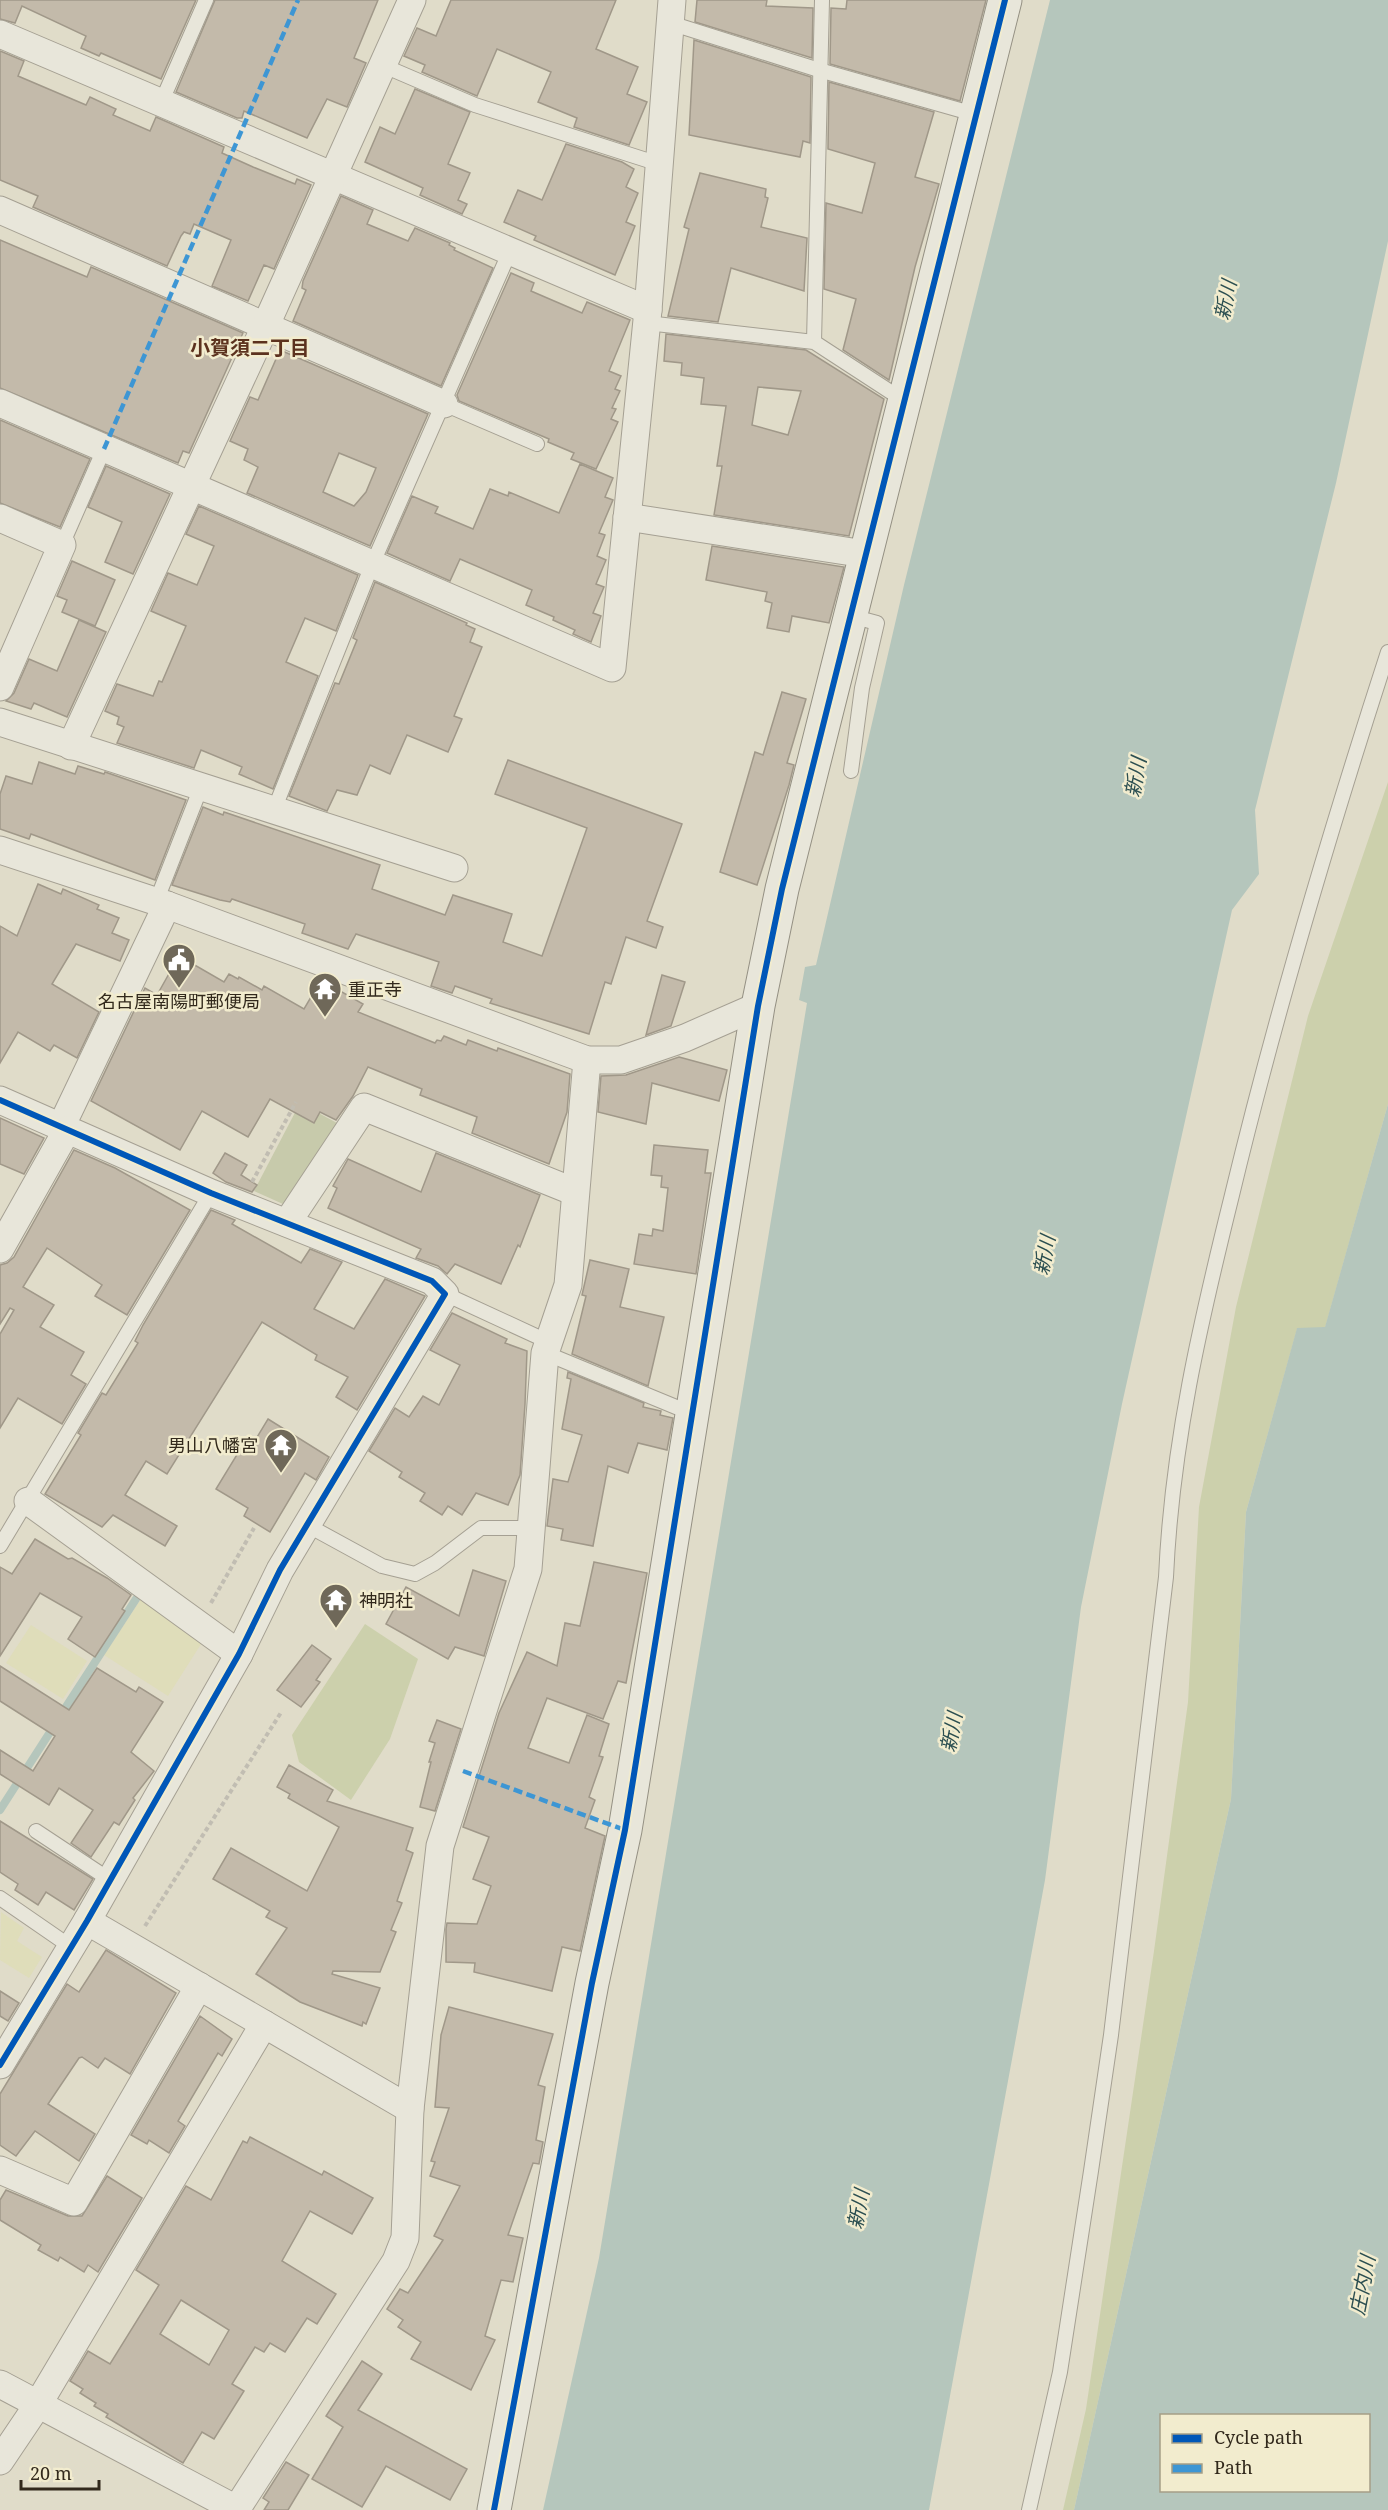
<svg xmlns="http://www.w3.org/2000/svg" width="1388" height="2510" viewBox="0 0 1388 2510" font-family="'Noto Serif','Noto Sans JP',serif">
<rect width="100%" height="100%" fill="#e0dcc9"/>
<g fill="#dfddba">
<polygon points="141,1599 203,1641 168,1696 104,1655"/>
<polygon points="31,1625 87,1661 63,1699 6,1663"/>
<polygon points="1,1912 24,1928 17,1941 42,1957 29,1978 0,1960"/>
</g>
<g fill="#ccd0ac">
<polygon points="1388,782 1388,1104 1325,1328 1297,1329 1246,1512 1231,1799 1074,2510 1063,2510 1086,2409 1154,1951 1188,1702 1199,1507 1236,1307 1308,1016"/>
<polygon points="365,1624 418,1659 390,1739 351,1800 299,1762 292,1735"/>
</g>
<polygon fill="#c7caab" points="300,1103 337,1123 283,1204 254,1191"/>
<g fill="#b5c6bc" fill-rule="evenodd">
<polygon points="1050,0 1388,0 1388,241 1336,483 1255,810 1259,874 1232,910 1122,1404 1081,1607 1045,1880 929,2510 543,2510 599,2258 807,1003 799,1000 805,967 816,965 904,585"/>
<path d="M 1388,1104 L 1388,2510 L 1074,2510 L 1231,1799 L 1246,1512 L 1297,1328 L 1325,1327 ZM 1162,2416 L 1368,2416 L 1368,2490 L 1162,2490 Z"/>
</g>
<g fill="none" stroke-linecap="round" stroke-linejoin="round">
<g stroke="#b5c6bc" stroke-width="8">
<polyline points="60,1716 136,1599"/>
<polyline points="0,1810 54,1726"/>
</g>
</g>
<g fill="#c3baaa" stroke="#a09889" stroke-width="1.5" fill-rule="evenodd">
<polygon points="0,0 196,0 161,79 101,53 99,56 81,48 86,36 22,6 15,23 0,19"/>
<polygon points="215,0 378,0 354,58 366,63 347,107 327,99 307,138 244,111 242,118 237,118 176,92"/>
<polygon points="451,0 616,0 596,49 638,67 627,94 647,102 629,145 574,127 577,118 538,102 551,72 497,49 477,96 422,72 425,65 404,56 417,28 436,36"/>
<polygon points="697,0 767,0 766,6 813,8 812,58 695,22"/>
<polygon points="847,0 986,0 960,101 830,64 831,8 846,9"/>
<polygon points="694,40 811,77 810,143 803,141 800,157 689,135"/>
<polygon points="0,51 24,61 18,76 86,105 90,97 116,109 113,115 150,131 156,117 224,147 222,153 253,167 295,184 297,179 311,185 274,269 264,265 248,301 212,286 231,240 194,224 190,234 184,232 181,236 167,266 33,207 38,196 0,180"/>
<polygon points="829,82 934,112 915,177 939,184 915,267 889,380 843,350 856,299 824,289 826,203 862,213 875,163 828,149"/>
<polygon points="415,89 470,112 448,164 470,173 458,200 467,204 462,214 420,195 423,188 365,162 380,127 395,134"/>
<polygon points="566,144 622,162 634,169 626,187 638,193 626,222 635,226 615,275 534,240 536,236 504,222 518,190 542,200"/>
<polygon points="700,173 766,189 765,197 768,198 761,227 807,238 804,291 731,268 718,322 668,316 689,229 684,227"/>
<polygon points="341,196 373,210 367,224 408,241 415,228 450,243 449,245 455,248 454,250 493,268 441,386 293,321 306,290 302,288 303,281"/>
<polygon points="0,240 87,277 91,267 243,333 189,453 183,451 178,463 0,388"/>
<polygon points="511,273 534,283 531,291 582,313 587,302 630,320 609,371 621,376 615,389 620,391 612,408 616,409 611,419 618,422 596,469 571,459 574,453 548,442 549,439 459,401 457,395"/>
<path d="M 666,334 L 806,350 L 884,399 L 849,536 L 714,515 L 722,466 L 717,466 L 726,406 L 701,404 L 704,378 L 681,375 L 682,363 L 664,361 ZM 758,387 L 801,391 L 788,435 L 752,425 Z"/>
<path d="M 280,350 L 428,414 L 370,546 L 247,493 L 258,467 L 244,460 L 248,449 L 230,441 L 250,397 L 258,400 ZM 339,453 L 376,468 L 366,492 L 354,506 L 323,492 Z"/>
<polygon points="0,420 90,459 60,527 0,503"/>
<polygon points="580,464 613,478 605,497 613,500 599,533 605,535 597,556 606,560 596,584 604,587 593,613 601,616 591,642 573,634 575,630 553,620 554,617 526,605 532,590 460,559 450,581 387,553 412,496 438,507 435,513 473,529 490,489 508,496 509,492 559,513"/>
<polygon points="106,466 170,494 133,574 105,562 122,522 88,507"/>
<polygon points="199,506 358,575 336,631 305,618 286,662 318,676 273,789 239,774 242,767 201,750 194,768 117,743 124,727 117,724 119,717 105,711 117,684 153,696 159,681 162,682 186,626 151,611 168,573 197,585 214,546 186,534"/>
<polygon points="712,546 844,567 829,623 792,616 789,632 767,628 772,603 765,601 767,592 706,580"/>
<polygon points="72,561 115,580 95,626 62,612 67,600 57,596"/>
<polygon points="375,582 467,623 466,625 475,629 470,642 482,647 454,716 462,719 448,752 407,735 390,774 370,765 357,795 337,790 327,811 289,796 335,683 339,684 357,640 353,638"/>
<polygon points="79,620 106,632 67,717 34,703 31,709 6,701 14,693 29,659 57,671"/>
<polygon points="782,692 806,699 787,763 794,765 789,785 757,885 720,872 755,752 763,755"/>
<polygon points="508,760 682,824 647,921 663,927 656,948 626,937 611,984 605,982 589,1034 490,1003 492,999 455,986 452,993 431,986 439,962 356,934 348,949 302,933 305,924 232,899 230,902 220,900 172,885 203,807 223,815 224,812 380,865 372,889 445,915 453,895 512,914 503,942 542,956 587,828 495,794"/>
<polygon points="39,762 75,774 78,766 104,774 105,772 186,800 155,880 31,834 29,839 0,829 0,794 6,776 32,784"/>
<polygon points="38,884 61,894 63,889 99,905 97,909 119,918 112,933 129,940 120,961 76,944 52,984 99,1012 77,1058 54,1045 50,1051 18,1032 0,1063 0,926 17,936"/>
<polygon points="179,956 224,982 229,974 238,979 239,977 262,990 264,986 304,1009 321,980 363,1004 358,1012 435,1043 437,1040 441,1041 444,1036 466,1045 468,1040 497,1051 498,1048 570,1074 567,1112 549,1164 472,1133 477,1117 420,1095 422,1089 368,1067 353,1096 336,1120 320,1112 314,1123 270,1099 248,1137 202,1111 180,1150 91,1101 145,988 157,995"/>
<polygon points="662,975 685,982 671,1026 646,1035"/>
<polygon points="679,1057 727,1070 719,1101 652,1083 646,1124 598,1112 601,1076 626,1075"/>
<polygon points="0,1118 44,1138 24,1174 0,1164"/>
<polygon points="654,1145 708,1150 705,1173 711,1173 696,1274 634,1264 639,1234 652,1236 653,1229 663,1231 668,1188 661,1187 662,1176 651,1175"/>
<polygon points="74,1150 115,1168 190,1210 127,1315 95,1296 102,1285 47,1248 23,1287 54,1305 40,1327 84,1352 71,1375 86,1384 62,1424 18,1398 0,1428 0,1334 14,1310 10,1308 0,1324 0,1265 7,1263 14,1257"/>
<polygon points="225,1153 247,1165 241,1175 257,1185 252,1192 226,1182 213,1173"/>
<polygon points="436,1153 540,1195 520,1247 518,1245 501,1284 455,1264 447,1274 438,1266 416,1258 421,1249 328,1208 337,1188 333,1186 348,1159 421,1192"/>
<polygon points="211,1210 235,1220 232,1224 301,1263 310,1249 342,1262 314,1309 354,1329 385,1279 425,1296 357,1410 336,1397 348,1377 315,1360 317,1355 262,1322 167,1474 146,1461 125,1495 177,1526 165,1546 113,1515 102,1527 45,1494 81,1435 78,1433 102,1393 106,1395 138,1343 135,1341 143,1325"/>
<polygon points="590,1260 629,1269 620,1307 664,1317 648,1386 572,1354 586,1296 582,1295"/>
<polygon points="452,1313 507,1339 505,1343 527,1351 525,1404 520,1475 508,1505 476,1493 462,1515 448,1506 442,1515 420,1501 425,1493 399,1477 402,1472 369,1451 395,1408 409,1417 423,1396 439,1405 460,1365 430,1350"/>
<polygon points="568,1372 644,1403 643,1407 661,1411 660,1415 673,1418 667,1450 638,1443 628,1473 608,1466 593,1546 561,1540 563,1529 547,1526 553,1479 568,1482 582,1435 562,1429 571,1379 567,1378"/>
<polygon points="268,1419 329,1457 316,1480 305,1473 270,1532 244,1516 248,1508 216,1489 241,1448 248,1452"/>
<polygon points="35,1539 68,1559 72,1558 107,1578 131,1595 122,1609 125,1611 95,1657 68,1639 82,1617 40,1593 0,1656 0,1567 12,1574"/>
<polygon points="594,1562 647,1573 626,1683 618,1681 603,1719 547,1698 528,1748 569,1763 587,1715 609,1724 599,1756 603,1757 589,1797 595,1800 585,1828 605,1836 580,1951 562,1947 552,1991 474,1972 475,1963 446,1962 446,1929 447,1923 477,1924 491,1886 473,1879 489,1837 463,1827 499,1713 527,1652 557,1666 565,1623 580,1626"/>
<polygon points="473,1570 506,1581 484,1656 455,1647 448,1659 386,1624 406,1587 459,1616"/>
<polygon points="312,1645 331,1659 316,1680 320,1682 301,1707 277,1690"/>
<polygon points="0,1666 69,1710 97,1668 136,1692 139,1687 163,1702 131,1752 154,1771 133,1798 135,1800 119,1825 114,1822 91,1857 71,1843 93,1810 59,1788 49,1805 0,1774 0,1750 33,1771 55,1736 0,1701"/>
<polygon points="437,1720 461,1729 435,1811 420,1807 431,1762 429,1762 435,1743 429,1741"/>
<polygon points="289,1765 333,1790 327,1801 413,1828 406,1850 413,1853 397,1901 402,1903 391,1930 396,1932 380,1972 333,1971 332,1974 380,1988 366,2024 363,2022 362,2026 300,2002 256,1974 287,1928 266,1917 270,1911 213,1879 231,1848 307,1891 339,1827 288,1798 290,1794 277,1787"/>
<polygon points="0,1821 93,1879 74,1910 46,1892 38,1905 15,1890 18,1884 0,1872"/>
<polygon points="106,1950 176,1993 130,2074 105,2058 98,2068 82,2057 79,2058 48,2104 95,2134 79,2161 35,2131 16,2156 0,2145 0,2094 67,1984 79,1992"/>
<polygon points="0,1991 19,2003 8,2021 0,2016"/>
<polygon points="449,2007 553,2034 538,2085 545,2087 536,2140 543,2142 539,2164 533,2163 508,2235 523,2238 513,2282 501,2280 485,2336 495,2340 471,2390 411,2359 421,2342 398,2327 403,2320 387,2309 400,2289 408,2293 443,2240 434,2236 460,2186 430,2176 435,2162 431,2161 449,2108 435,2107 441,2035"/>
<polygon points="200,2016 232,2039 222,2056 218,2053 178,2121 185,2126 169,2153 149,2140 147,2144 131,2135"/>
<path d="M 250,2137 L 322,2175 L 324,2171 L 373,2198 L 352,2234 L 310,2211 L 282,2261 L 336,2294 L 317,2324 L 307,2318 L 285,2352 L 270,2343 L 264,2352 L 255,2347 L 232,2384 L 244,2391 L 214,2439 L 202,2432 L 183,2463 L 106,2417 L 108,2414 L 94,2406 L 96,2403 L 80,2393 L 83,2389 L 70,2381 L 88,2351 L 110,2364 L 159,2285 L 136,2270 L 186,2186 L 211,2200 L 243,2141 L 247,2143 ZM 181,2300 L 229,2330 L 209,2365 L 160,2334 Z"/>
<polygon points="107,2176 142,2198 98,2272 88,2265 84,2272 60,2257 58,2261 38,2250 41,2245 0,2220 0,2200 6,2190 68,2216 82,2216"/>
<polygon points="362,2361 382,2374 358,2410 467,2469 450,2500 386,2466 362,2507 312,2479 343,2427 326,2416"/>
<polygon points="286,2462 309,2475 288,2510 264,2510 269,2502 263,2498"/>
</g>
<g fill="none" stroke-linecap="round" stroke-linejoin="round">
<g stroke="#a5a093" stroke-width="16">
<g id="lane">
<polyline points="670,23 819,70 974,114"/>
<polyline points="384,66 475,105 659,164"/>
<polyline points="161,103 206,0"/>
<polyline points="647,323 814,342 903,400"/>
<polyline points="814,342 822,0"/>
<polyline points="444,404 537,444"/>
<polyline points="62,545 104,449"/>
<polyline points="851,616 877,623 862,688 851,771"/>
<polyline points="274,810 372,565 510,251"/>
<polyline points="156,902 201,787"/>
<polyline points="445,1294 549,1342"/>
<polyline points="545,1353 693,1414"/>
<polyline points="307,1525 382,1566 415,1574 435,1563 481,1528 531,1528"/>
<polyline points="0,1546 211,1193"/>
<polyline points="36,1831 110,1880"/>
<polyline points="0,1898 71,1947"/>
<path d="M 1029,2510 L 1060,2372 L 1091,2171 L 1111,2035 L 1166,1577 C 1172,1444 1200,1324 1232,1195 C 1276,1012 1330,831 1388,652"/>
</g>
</g>
<g stroke="#a5a093" stroke-width="29">
<g id="street">
<polyline points="0,34 648,310"/>
<polyline points="0,210 444,404"/>
<polyline points="0,403 612,668 648,310 672,0"/>
<polyline points="627,517 865,554"/>
<polyline points="0,518 62,545 0,687"/>
<polyline points="0,722 454,868"/>
<polyline points="71,746 265,327 412,0"/>
<polyline points="0,850 167,905 587,1060 621,1060 685,1038 758,1006"/>
<polyline points="0,1100 211,1193 432,1281 445,1294 280,1570 239,1654 87,1921 0,2065"/>
<polyline points="61,1127 167,905"/>
<polyline points="287,1223 364,1107 575,1192"/>
<polyline points="0,1249 67,1130"/>
<polyline points="28,1501 239,1654"/>
<polyline points="87,1921 410,2109"/>
<polyline points="0,2170 74,2202 199,1986"/>
<polyline points="0,2384 238,2510"/>
<polyline points="0,2461 37,2406 264,2024"/>
<polyline points="236,2510 396,2261 405,2238 410,2109 440,1846 528,1569 545,1353 568,1285 587,1060"/>
</g>
</g>
<g stroke="#949083" stroke-width="35">
<polyline id="secondary" points="494,2510 592,1983 625,1830 758,1006 782,889 1005,0"/>
</g>
<g stroke="#c1bdb2" stroke-width="4" stroke-dasharray="4.5 3" stroke-linecap="butt">
<polyline points="252,1182 296,1102"/>
<polyline points="211,1603 254,1528"/>
<polyline points="145,1926 282,1711"/>
</g>
<use href="#lane" stroke="#e8e6da" stroke-width="14"/>
<use href="#street" stroke="#e8e6da" stroke-width="27"/>
<use href="#secondary" stroke="#e8e6da" stroke-width="33"/>
<g stroke="#3d96d4" stroke-width="4.5" stroke-dasharray="9 4.5" stroke-linecap="butt">
<polyline points="104,449 298,0"/>
<polyline points="463,1771 625,1830"/>
</g>
<g stroke="#f2ecce" stroke-width="10">
<g id="cycleway">
<polyline points="0,1100 211,1193 432,1281 445,1294 280,1570 239,1654 87,1921 0,2065"/>
<polyline points="494,2510 592,1983 625,1830 758,1006 782,889 1005,0"/>
</g>
</g>
<use href="#cycleway" stroke="#0057b8" stroke-width="6"/>
</g>
<defs>
<g id="civic-pin" transform="scale(1.725)"><path d="M0 17L-7.5 6A9.5 9.5 0 1 1 7.5 6Z" fill="#6f6859" stroke="#f2ecce"/><path d="M-.6-6.5H3V-4.5H.6V-3L4-1V1h2V6H-6V1h2V-1L-.6-3ZM-1.2 2.5V6h2.4V2.5Z" fill="#fff"/></g>
<g id="temple-pin" transform="scale(1.725)"><path d="M0 17L-7.5 6A9.5 9.5 0 1 1 7.5 6Z" fill="#6f6859" stroke="#f2ecce"/><path d="M0-6L5-2H3V0L6.5 2.5H4V6H1.5V3h-3V6H-4V2.5H-6.5L-3 0V-2H-5Z" fill="#fff"/></g>
</defs>
<g fill-rule="evenodd">
<use href="#civic-pin" x="179" y="960"/>
<use href="#temple-pin" x="325" y="989"/>
<use href="#temple-pin" x="281" y="1445"/>
<use href="#temple-pin" x="336" y="1600"/>
</g>
<g text-anchor="middle" dominant-baseline="central" stroke-width="5" stroke-linejoin="round" paint-order="stroke">
<g font-size="18" fill="#32291c" stroke="#f2ecce" text-anchor="start">
<text x="348" y="989">重正寺</text>
<text x="179" y="1001" text-anchor="middle">名古屋南陽町郵便局</text>
<text x="258" y="1445" text-anchor="end">男山八幡宮</text>
<text x="359" y="1600">神明社</text>
</g>
<g font-size="20" font-style="italic" fill="#2c4f51" stroke="#f2ecce">
<text transform="translate(1225 300) rotate(-78)">新川</text>
<text transform="translate(1135 777) rotate(-80)">新川</text>
<text transform="translate(1044 1255) rotate(-79)">新川</text>
<text transform="translate(951 1732) rotate(-79)">新川</text>
<text transform="translate(858 2209) rotate(-79)">新川</text>
<text transform="translate(1362 2285) rotate(-79)">庄内川</text>
</g>
<g font-size="20" font-weight="bold" fill="#5c321e" stroke="#f2ecce">
<text x="250" y="347">小賀須二丁目</text>
</g>
</g>
<rect x="1160" y="2414" width="210" height="78" fill="#f2ecce" stroke="#a59e87" stroke-width="1.5"/>
<rect x="1172" y="2434" width="30" height="9" fill="#0057b8" stroke="#a59e87" stroke-width="1.5"/>
<text x="1214" y="2444" font-size="18" fill="#32291c">Cycle path</text>
<rect x="1172" y="2464" width="30" height="9" fill="#3d96d4" stroke="#a59e87" stroke-width="1.5"/>
<text x="1214" y="2474" font-size="18" fill="#32291c">Path</text>
<path d="M21 2480v9h78v-9" fill="none" stroke="#32291c" stroke-width="3"/>
<text x="30" y="2480" font-size="18" fill="#32291c" stroke="#f2ecce" stroke-width="4.5" paint-order="stroke">20 m</text>
</svg>
